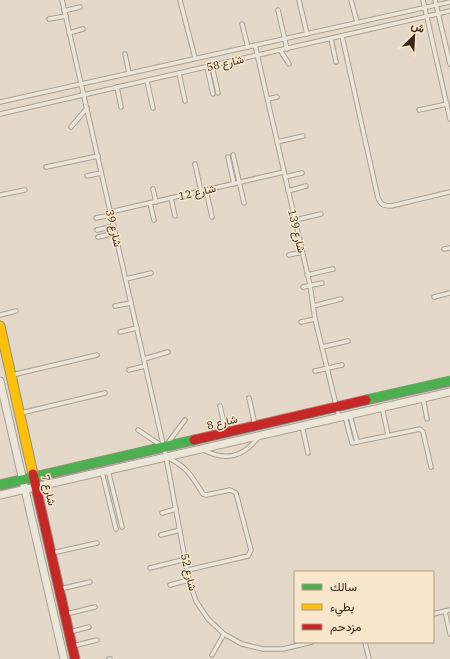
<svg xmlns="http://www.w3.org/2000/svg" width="450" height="659" viewBox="0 0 450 659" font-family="'IBM Plex Serif',Vazirmatn,serif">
<rect width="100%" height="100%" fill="#e4d9c8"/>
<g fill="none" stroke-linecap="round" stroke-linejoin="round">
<g stroke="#a99e92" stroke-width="5.5">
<g id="lane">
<polyline points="62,0 166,457 189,580 196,601 208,619 224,634 242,644 263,649 283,649 312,642"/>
<polyline points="180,0 195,58"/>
<polyline points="299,0 307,34"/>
<polyline points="351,0 357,22"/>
<polyline points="423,0 450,119"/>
<polyline points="435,0 450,64"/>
<polyline points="278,10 287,49"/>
<polyline points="64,11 80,7"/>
<polyline points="49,19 66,16"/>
<polyline points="242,24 248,47"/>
<polyline points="69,33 83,29"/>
<path d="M 342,36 L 378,198 C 381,205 384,206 391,206 L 450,192"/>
<polyline points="331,39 336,62"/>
<polyline points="255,45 310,285 315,319 339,417"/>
<polyline points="280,50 289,64"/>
<polyline points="125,54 129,73"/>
<polyline points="212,66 218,93"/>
<polyline points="207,67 213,94"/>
<polyline points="179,73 185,101"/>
<polyline points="147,81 153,108"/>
<polyline points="117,87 121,107"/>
<polyline points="268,99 277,97"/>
<polyline points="0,102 450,2"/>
<polyline points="419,110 447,104"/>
<polyline points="0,114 450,11"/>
<polyline points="71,127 87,108"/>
<polyline points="277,142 303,136"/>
<polyline points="233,155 244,203"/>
<polyline points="228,157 234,184"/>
<polyline points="195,164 201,191"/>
<polyline points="46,167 98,156"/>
<polyline points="87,176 101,173"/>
<polyline points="285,177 302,173"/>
<polyline points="153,189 156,202"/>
<polyline points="206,190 212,217"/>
<polyline points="288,191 306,186"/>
<polyline points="0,195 25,190"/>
<polyline points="171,198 175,216"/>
<polyline points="150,203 154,220"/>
<polyline points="110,212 284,172"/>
<polyline points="96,218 111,215"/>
<polyline points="295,220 321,214"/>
<polyline points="97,230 114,226"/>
<polyline points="98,237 115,233"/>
<polyline points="444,249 450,248"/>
<polyline points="289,255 302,252"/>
<polyline points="307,275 333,269"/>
<polyline points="126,279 151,273"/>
<polyline points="303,287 322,283"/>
<polyline points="434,297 450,293"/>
<polyline points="115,306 131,303"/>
<polyline points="313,306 341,299"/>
<polyline points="0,315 16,311"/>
<polyline points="301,322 315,319"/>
<polyline points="120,332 137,328"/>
<polyline points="322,347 348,341"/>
<polyline points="144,359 168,352"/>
<polyline points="129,370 145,366"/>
<polyline points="315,371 342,365"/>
<polyline points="12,375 97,355"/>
<polyline points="249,398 255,425"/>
<polyline points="423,398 427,419"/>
<polyline points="220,406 226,432"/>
<polyline points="382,407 388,435"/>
<polyline points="21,413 105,393"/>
<polyline points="350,415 357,442"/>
<polyline points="345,416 352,443 420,429 423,432 431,467"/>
<polyline points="302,426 308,453"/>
<polyline points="138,430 162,446"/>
<polyline points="167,444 185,420"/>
<path d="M 204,450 C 226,462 245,456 259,436"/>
<path d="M 167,457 C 188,468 191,475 203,494 L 206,495 L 230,490 L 236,493 L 251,550 L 248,556 L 188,570"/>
<polyline points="108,470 122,527"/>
<polyline points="102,472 116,529"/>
<polyline points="162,513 176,509"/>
<polyline points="161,535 180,530"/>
<polyline points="52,553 97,543"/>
<polyline points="150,568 186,559"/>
<polyline points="170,585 189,580"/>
<polyline points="60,589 90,582"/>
<polyline points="445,611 450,634"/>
<polyline points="66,614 95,607"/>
<polyline points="433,614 450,610"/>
<polyline points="70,632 89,627"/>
<polyline points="365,642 369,659"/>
<polyline points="73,646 97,640"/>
<polyline points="212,655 224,634"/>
<polyline points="109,659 110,659"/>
</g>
</g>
<g stroke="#a99e92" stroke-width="9">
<g id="street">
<polyline points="0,381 64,659"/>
<polyline points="0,495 450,392"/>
</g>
</g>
<g stroke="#988d82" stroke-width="11">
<g id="fast">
<polyline points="366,400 450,381"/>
<polyline points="0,485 194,440"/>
</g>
</g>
<g stroke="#988d82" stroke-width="11">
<polyline id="slow" points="0,326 33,474"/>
</g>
<g stroke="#988d82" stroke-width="11">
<g id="jam">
<polyline points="194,440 366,400"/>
<polyline points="33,474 75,659"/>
</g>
</g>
<use href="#lane" stroke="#ece5da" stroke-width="3.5"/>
<use href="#street" stroke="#ece5da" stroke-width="7"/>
<use href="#fast" stroke="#4caf50" stroke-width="9"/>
<use href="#slow" stroke="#ffc107" stroke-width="9"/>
<use href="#jam" stroke="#c62828" stroke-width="9"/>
</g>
<g text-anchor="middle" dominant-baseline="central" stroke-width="3" stroke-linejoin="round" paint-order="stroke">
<g font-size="11" fill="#37251a" stroke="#f8e7cb">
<text transform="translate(225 63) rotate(-13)">شارع 58</text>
<text transform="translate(197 192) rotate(-13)">شارع 12</text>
<text transform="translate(114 228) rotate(77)">شارع 39</text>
<text transform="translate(297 231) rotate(77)">شارع 139</text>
<text transform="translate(222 422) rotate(-13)">شارع 8</text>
<text transform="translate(49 490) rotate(77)">شارع 7</text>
<text transform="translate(189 572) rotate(77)">شارع 52</text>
</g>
</g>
<rect x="294" y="571" width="140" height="72" fill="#f8e7cb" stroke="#ab9984"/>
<rect x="302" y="584" width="20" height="6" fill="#4caf50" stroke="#ab9984"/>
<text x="330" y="591" font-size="12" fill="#37251a">سالك</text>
<rect x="302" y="604" width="20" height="6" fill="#ffc107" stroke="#ab9984"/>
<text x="330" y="611" font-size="12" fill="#37251a">بطيء</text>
<rect x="302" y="624" width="20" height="6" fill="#c62828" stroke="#ab9984"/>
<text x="330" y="631" font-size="12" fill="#37251a">مزدحم</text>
<g transform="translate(414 36) rotate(24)" stroke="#f8e7cb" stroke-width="3" paint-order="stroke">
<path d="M0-3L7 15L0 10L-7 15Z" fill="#37251a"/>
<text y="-6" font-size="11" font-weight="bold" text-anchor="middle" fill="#37251a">ش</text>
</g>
</svg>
